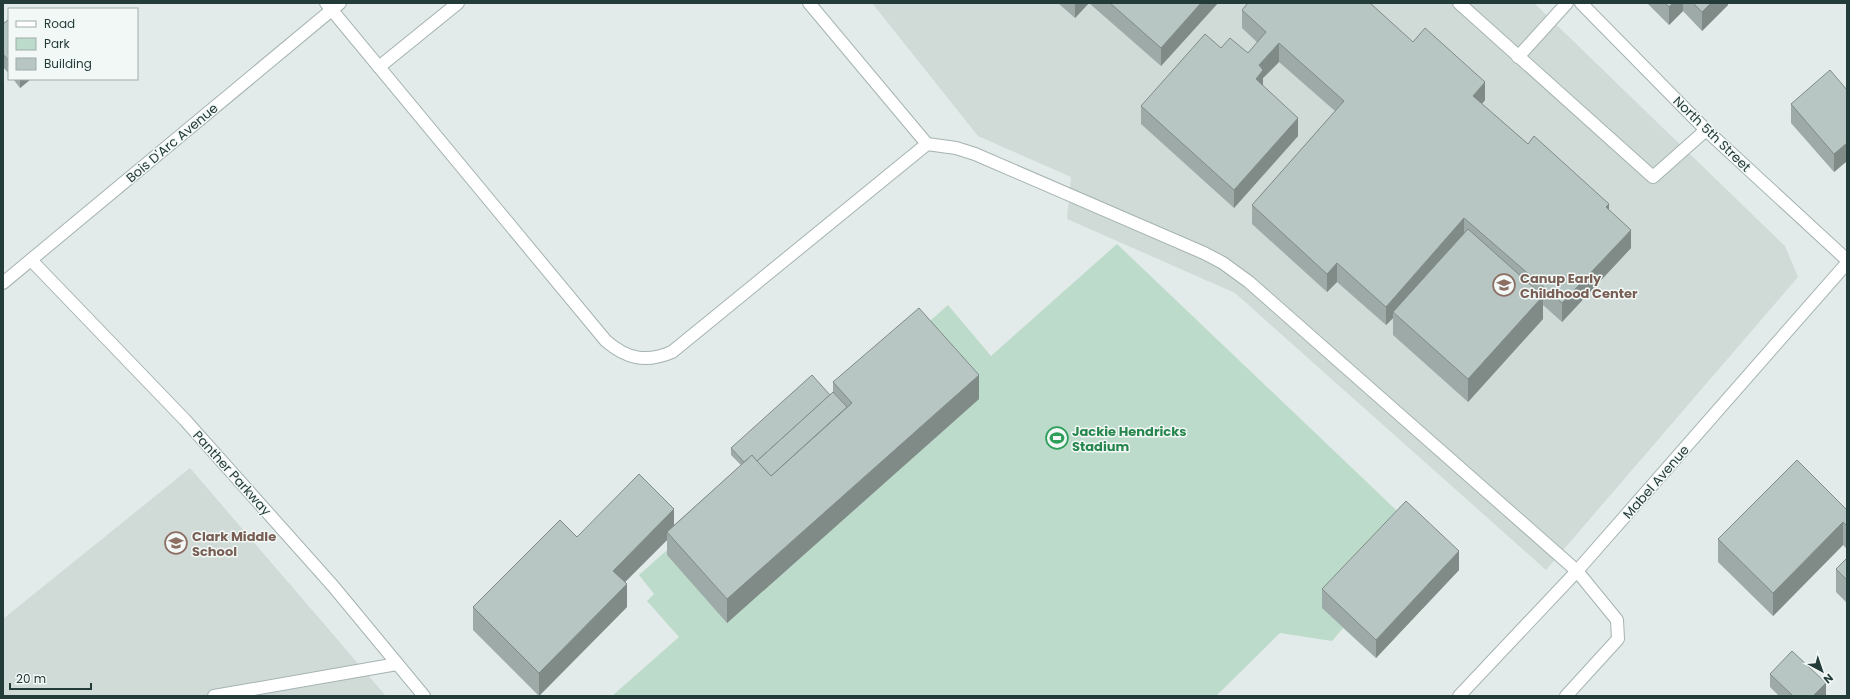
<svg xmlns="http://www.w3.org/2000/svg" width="1850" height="699" viewBox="0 0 1850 699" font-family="Poppins,sans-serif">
<rect width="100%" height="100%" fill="#e2ebe9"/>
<g fill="#d0dbd8">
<polygon points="872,3 1534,3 1785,246 1798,277 1546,570 1235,293 1067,219 1071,177 978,136"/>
<polygon points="190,468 386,696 3,696 3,619"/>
</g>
<polygon fill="#bcdbca" points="1117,244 1459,570 1376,658 1343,628 1332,641 1280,633 1216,696 612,696 679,637 647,601 654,594 639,575 919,327 921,329 948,305 991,356"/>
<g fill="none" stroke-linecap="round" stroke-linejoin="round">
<g stroke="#a5b3b1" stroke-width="14">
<g id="minor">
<path d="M 326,3 L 606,341 C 627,359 646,363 672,352 L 927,144 L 809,3"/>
<polyline points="1459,3 1653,177 1706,130"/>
<polyline points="1581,3 1706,130 1847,260"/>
<polyline points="1518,57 1567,3"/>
<polyline points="379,67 458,3"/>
<polyline points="927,144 956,148 975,154 1204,253 1223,263 1249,282 1577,571 1617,620 1618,639 1566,696"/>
<polyline points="31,260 185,420 333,586 424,696"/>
<polyline points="3,283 340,3"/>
<polyline points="214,696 397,664"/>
<polyline points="1459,696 1577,571 1847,263"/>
</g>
</g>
<use href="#minor" stroke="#fff" stroke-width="12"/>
</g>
<g fill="#9daaa7">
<polygon points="1058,3 1218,3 1161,66 1089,3 1075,18"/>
<polygon points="1647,3 1728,3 1728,5 1702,31 1683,11 1669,25"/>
<polygon points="1242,10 1413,42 1485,100 1482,104 1528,144 1609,210 1631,248 1562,322 1543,305 1543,319 1468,402 1393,335 1393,318 1386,325 1337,282 1327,292 1252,224 1252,205 1335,111 1279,62 1263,78 1263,85 1298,136 1234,208 1141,124 1141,106 1221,48 1248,53 1258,43 1242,28"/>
<polygon points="9,19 9,74 3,67 3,24"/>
<polygon points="13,79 31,79 20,88"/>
<polygon points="1847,90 1847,161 1834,172 1791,123 1791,104"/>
<polygon points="833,382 979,399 727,623 667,555 667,540 625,582 627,607 539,696 473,630 473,607 577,537 674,525 741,465 731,455 731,448 830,395 833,392"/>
<polygon points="1847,510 1847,549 1843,545 1773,616 1718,562 1718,539"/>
<polygon points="1847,558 1847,603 1836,592 1836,569"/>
<polygon points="1459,570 1376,658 1322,608 1322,589"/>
<polygon points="1770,674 1826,696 1779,696 1770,687"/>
</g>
<g fill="#808b88">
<polygon points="1075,3 1089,3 1075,18"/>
<polygon points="1201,3 1218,3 1161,66 1161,48"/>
<polygon points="1673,3 1683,3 1683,11 1669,25 1669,7"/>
<polygon points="1711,3 1728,3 1728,5 1702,31 1702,12"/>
<polygon points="1279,43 1279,62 1263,78 1263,88 1256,79 1259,65"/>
<polygon points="20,79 31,79 20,88"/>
<polygon points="1485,82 1485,100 1473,114 1473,96"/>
<polygon points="1298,118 1298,136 1234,208 1234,190"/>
<polygon points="1847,143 1847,161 1834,172 1834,154"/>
<polygon points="1609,204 1609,223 1606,207"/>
<polygon points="1464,218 1464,236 1393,312 1393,318 1386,325 1386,307"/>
<polygon points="1631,230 1631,248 1562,322 1562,303"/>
<polygon points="1337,263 1337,282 1327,292 1327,274"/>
<polygon points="1543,296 1543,319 1468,402 1468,379"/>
<polygon points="979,375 979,399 727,623 727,599"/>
<polygon points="674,509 674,532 667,532 667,540 613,594 613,571"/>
<polygon points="1843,522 1843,545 1773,616 1773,593"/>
<polygon points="1459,551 1459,570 1376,658 1376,640"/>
<polygon points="627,584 627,607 539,696 539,673"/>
<polygon points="1826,683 1826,696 1813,696"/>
</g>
<g fill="#b7c6c2" stroke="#808b88">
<polygon points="1110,3 1201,3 1161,48"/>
<polygon points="1248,3 1370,3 1413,42 1425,28 1485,82 1473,96 1528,144 1534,136 1609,204 1606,207 1631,230 1562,303 1464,218 1386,307 1337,263 1327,274 1252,205 1344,101 1279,43 1259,65 1263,70 1256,79 1298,118 1234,190 1141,106 1205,34 1221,48 1230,38 1248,53 1266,32 1242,10"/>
<polygon points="1665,3 1673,3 1669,7"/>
<polygon points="1693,3 1711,3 1702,12"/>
<polygon points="9,19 9,61 3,54 3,24"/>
<polygon points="1830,70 1847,90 1847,143 1834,154 1791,104"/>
<polygon points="1468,229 1543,296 1468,379 1393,312"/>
<polygon points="919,308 979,375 727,599 667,532 752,455 771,476 852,403 833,382"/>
<polygon points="812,375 830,395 757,461 752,455 744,462 731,448"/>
<polygon points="833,392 847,407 771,476 757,461"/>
<polygon points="1797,460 1847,510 1847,526 1843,522 1773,593 1718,539"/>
<polygon points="639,474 674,509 613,571 627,584 539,673 473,607 560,520 577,537"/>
<polygon points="1406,501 1459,551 1376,640 1322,589"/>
<polygon points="1847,558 1847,580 1836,569"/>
<polygon points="1792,651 1826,683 1813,696 1793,696 1770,674"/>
</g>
<defs>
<g id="school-ring" transform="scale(1.15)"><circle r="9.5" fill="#f2f8f6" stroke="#8d6e63" stroke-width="1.5"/><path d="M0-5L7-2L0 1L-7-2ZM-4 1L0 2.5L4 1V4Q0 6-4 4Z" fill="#8d6e63"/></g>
<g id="stadium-ring" transform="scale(1.15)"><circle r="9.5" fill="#f2f8f6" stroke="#2e9e5b" stroke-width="1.5"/><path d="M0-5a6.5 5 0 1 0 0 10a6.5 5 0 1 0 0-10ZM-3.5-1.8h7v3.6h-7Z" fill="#2e9e5b"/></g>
</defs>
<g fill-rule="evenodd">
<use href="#school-ring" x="1504" y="285"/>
<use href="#stadium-ring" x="1057" y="438"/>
<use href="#school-ring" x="176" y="543"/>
</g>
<g text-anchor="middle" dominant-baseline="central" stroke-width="3" stroke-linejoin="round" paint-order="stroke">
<g font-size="13" fill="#233b39" stroke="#f2f8f6">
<text transform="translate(1712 134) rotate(44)">North 5th Street</text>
<text transform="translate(172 143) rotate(-40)">Bois D'Arc Avenue</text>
<text transform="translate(232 473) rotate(48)">Panther Parkway</text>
<text transform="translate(1656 482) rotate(-49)">Mabel Avenue</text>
</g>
<g font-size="13" font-weight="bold" fill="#785e54" stroke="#f2f8f6" text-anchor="start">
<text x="1520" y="278">Canup Early<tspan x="1520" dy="15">Childhood Center</tspan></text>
<text x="192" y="536">Clark Middle<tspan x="192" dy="15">School</tspan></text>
</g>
<g font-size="13" font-weight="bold" fill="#27864d" stroke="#f2f8f6" text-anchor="start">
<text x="1072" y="431">Jackie Hendricks<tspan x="1072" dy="15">Stadium</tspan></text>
</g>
</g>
<rect width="1850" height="699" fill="none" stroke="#233b39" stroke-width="8"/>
<rect x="8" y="8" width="130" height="72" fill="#f2f8f6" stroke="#9facaa"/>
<rect x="16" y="21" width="20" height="6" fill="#ffffff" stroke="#9facaa"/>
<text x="44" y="28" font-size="12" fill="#233b39">Road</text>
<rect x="16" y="38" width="20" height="12" fill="#bcdbca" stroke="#9facaa"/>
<text x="44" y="48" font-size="12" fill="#233b39">Park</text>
<rect x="16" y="58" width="20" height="12" fill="#b7c6c2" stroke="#9facaa"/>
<text x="44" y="68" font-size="12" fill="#233b39">Building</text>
<g transform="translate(1822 671) rotate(140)" stroke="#f2f8f6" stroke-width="3" paint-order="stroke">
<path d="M0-3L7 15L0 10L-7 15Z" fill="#233b39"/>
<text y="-6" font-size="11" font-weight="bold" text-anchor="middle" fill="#233b39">N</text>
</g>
<path d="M10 683v6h81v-6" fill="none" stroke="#233b39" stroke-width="2"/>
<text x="16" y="683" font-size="12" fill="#233b39" stroke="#f2f8f6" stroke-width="3" paint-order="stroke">20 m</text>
</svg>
